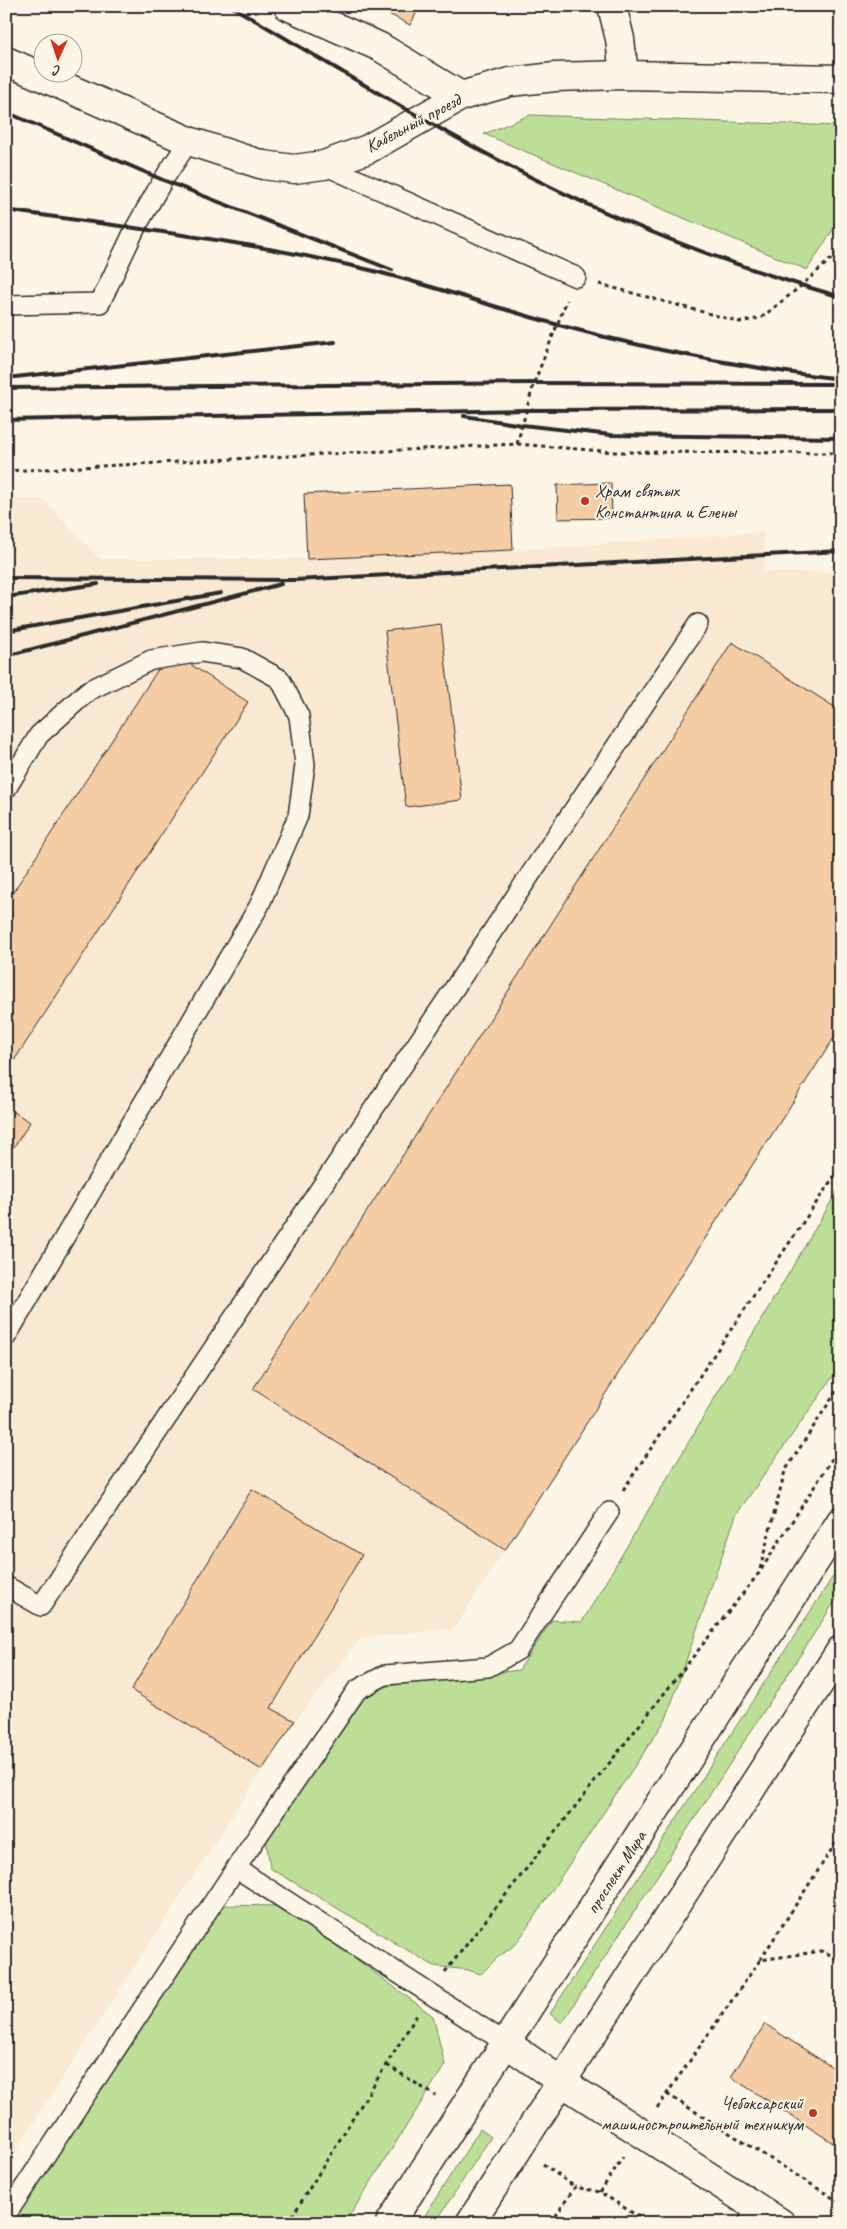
<svg xmlns="http://www.w3.org/2000/svg" width="847" height="2229" viewBox="0 0 847 2229" font-family="Caveat,sans-serif">
<rect width="100%" height="100%" fill="#fcf5e5"/>
<filter id="ink" filterUnits="userSpaceOnUse"><feTurbulence type="fractalNoise" baseFrequency=".02" numOctaves="2"/><feDisplacementMap in="SourceGraphic" scale="10" xChannelSelector="R" yChannelSelector="G"/><feConvolveMatrix kernelMatrix="1 2 1 2 8 2 1 2 1" color-interpolation-filters="sRGB"/></filter>
<g filter="url(#ink)">
<polygon fill="#fae9d2" points="6,499 43,499 100,559 307,559 513,550 764,532 764,572 841,572 841,1027 454,1629 362,1637 295,1721 262,1770 6,2165"/>
<g fill="#bdde97" stroke="#748461">
<polygon points="530,115 841,126 841,217 807,270 484,134"/>
<polygon points="841,1185 841,1365 736,1515 666,1719 516,1944 497,1958 481,1974 468,1970 434,1966 270,1868 266,1838 369,1688 519,1670 552,1620 582,1622"/>
<polygon points="841,1564 841,1592 562,2023 550,2014"/>
<polygon points="209,1905 285,1906 433,2016 445,2065 345,2223 7,2223"/>
<polygon points="480,2129 491,2137 435,2223 420,2223"/>
</g>
<g fill="#f5cda4" stroke="#2b2b2b">
<polygon points="383,6 420,6 410,25 381,10"/>
<polygon points="611,483 612,518 558,519 557,485"/>
<polygon points="510,484 513,550 307,559 304,494"/>
<polygon points="441,624 462,800 406,807 385,631"/>
<polygon points="732,642 841,711 841,1027 505,1550 253,1389"/>
<polygon points="170,651 248,702 6,1073 6,903"/>
<polygon points="6,1107 30,1122 14,1147 6,1142"/>
<polygon points="252,1489 362,1555 271,1708 295,1721 262,1770 131,1690"/>
<polygon points="765,2024 838,2071 841,2067 841,2148 731,2077"/>
</g>
<g fill="none" stroke-linecap="round" stroke-linejoin="round">
<g stroke="#2b2b2b" stroke-width="22">
<g id="lane">
<polyline points="324,165 576,277"/>
<polyline points="6,305 100,303 135,229 163,180 189,141"/>
<polyline points="6,789 39,735 88,691 151,660 202,652 242,658 280,679 299,716 305,765 298,816 259,906 6,1337"/>
<polyline points="6,1586 41,1606 698,624"/>
<polyline points="236,1868 506,2043"/>
<polyline points="6,2215 236,1868 357,1690 385,1675 488,1667 518,1650 609,1512"/>
<polyline points="748,2223 757,2207"/>
</g>
</g>
<g stroke="#2b2b2b" stroke-width="31">
<g id="street">
<polyline points="288,6 380,47 461,96"/>
<polyline points="612,6 620,39 624,75"/>
</g>
</g>
<g stroke="#2b2b2b" stroke-width="31">
<g id="secondary">
<polyline points="6,61 189,141 263,165 294,169 324,165 368,149 461,96 510,82 555,77 624,75 841,79"/>
<polyline points="562,2082 781,2223"/>
</g>
</g>
<g stroke="#2b2b2b" stroke-width="31">
<g id="primary">
<polyline points="506,2043 562,2082"/>
<polyline points="390,2223 841,1521"/>
<polyline points="470,2223 841,1650"/>
</g>
</g>
<g stroke="#2b2b2b" stroke-width="3" stroke-dasharray="4 4" stroke-linecap="butt">
<polyline points="599,284 740,322 761,318 801,286 841,250"/>
<polyline points="517,444 534,383 567,300"/>
<polyline points="6,471 517,444 614,452 841,453"/>
<polyline points="623,1490 841,1166"/>
<polyline points="760,1569 785,1471 841,1384"/>
<polyline points="760,1960 841,1835"/>
<polyline points="445,1972 759,1573 841,1445"/>
<polyline points="387,2065 436,2096"/>
<polyline points="667,2094 841,2203"/>
<polyline points="657,2108 760,1960 822,1951 841,1960"/>
<polyline points="543,2164 575,2187"/>
<polyline points="600,2192 623,2157"/>
<polyline points="288,2223 417,2015"/>
<polyline points="551,2223 575,2187 600,2192 648,2223"/>
</g>
<use href="#lane" stroke="#fcf5e5" stroke-width="19"/>
<use href="#street" stroke="#fcf5e5" stroke-width="28"/>
<use href="#secondary" stroke="#fcf5e5" stroke-width="28"/>
<use href="#primary" stroke="#fcf5e5" stroke-width="28"/>
<g stroke="#2b2b2b" stroke-width="4">
<path d="M 231,6 C 357,80 482,159 616,217 C 689,249 765,275 841,297"/>
<polyline points="6,112 163,180 392,270"/>
<path d="M 6,210 C 123,227 242,240 357,267 C 424,282 489,306 555,324 C 649,350 744,368 841,379"/>
<polyline points="6,378 335,342"/>
<polyline points="6,388 534,383 833,384"/>
<polyline points="464,416 522,425 611,435 841,438"/>
<polyline points="6,420 526,410 841,409"/>
<polyline points="6,578 295,580 841,551"/>
<polyline points="6,597 98,584"/>
<polyline points="6,631 221,593"/>
<polyline points="6,656 281,584"/>
</g>
</g>
</g>
<g fill="#c8321e" stroke="#fcf5e5" stroke-width="2">
<circle cx="585" cy="501" r="5"/>
<circle cx="813" cy="2113" r="5"/>
</g>
<g text-anchor="middle" dominant-baseline="central" stroke-width="4" stroke-linejoin="round" paint-order="stroke">
<g font-size="18" fill="#2b2b2b" stroke="#fcf5e5">
<text transform="translate(413 123) rotate(-28)">Кабельный проезд</text>
<text transform="translate(616 1872) rotate(-57)">проспект Мира</text>
</g>
<g font-size="18" fill="#2b2b2b" stroke="#fcf5e5" text-anchor="start">
<text x="595" y="491">Храм святых<tspan x="595" dy="21">Константина и Елены</tspan></text>
<text x="803" y="2103" text-anchor="end">Чебоксарский<tspan x="803" dy="21">машиностроительный техникум</tspan></text>
</g>
</g>
<rect width="847" height="2229" fill="none" stroke="#fcf5e5" stroke-width="25"/>
<rect x="12" y="12" width="822" height="2204" fill="none" stroke="#2b2b2b" stroke-width="2" filter="url(#ink)"/>
<g transform="translate(58 58) rotate(183)"><circle r="24" fill="#fcf5e5" stroke="#a8a49b"/>
<path d="M0-4L9 19L0 12L-9 19Z" fill="#c8321e"/>
<text y="-8" font-size="14" font-weight="bold" text-anchor="middle" fill="#2b2b2b">С</text>
</g>
</svg>
